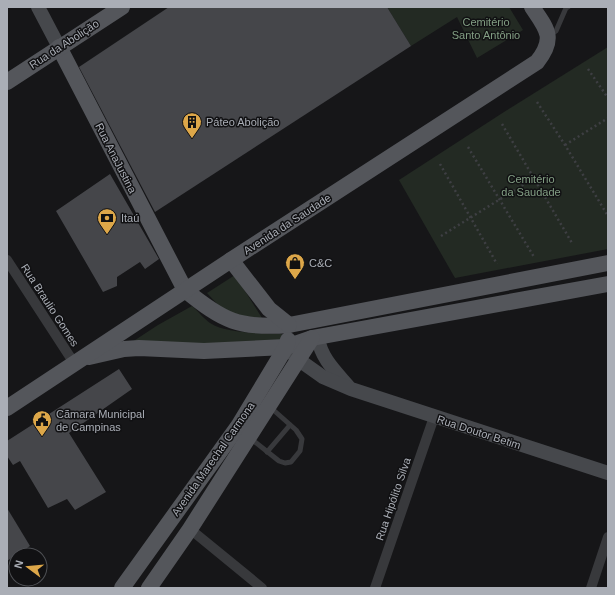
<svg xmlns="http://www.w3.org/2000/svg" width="615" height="595" viewBox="0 0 615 595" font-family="Helvetica,sans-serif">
<rect width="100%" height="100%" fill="#161618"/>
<g fill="#232a23">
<polygon points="387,7 509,7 523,30 477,58 457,17 411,46"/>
<polygon points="608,47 608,249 455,278 399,180 504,112"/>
<polygon points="235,275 262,318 235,316 218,305 207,293"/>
<path d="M 192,306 C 198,311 204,319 210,323 C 227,334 262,333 282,334 L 280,340 L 200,348 L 129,344 L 158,325 Z"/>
</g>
<g fill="#45464a">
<polygon points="169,7 387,7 411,46 155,212 79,67"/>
<polygon points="110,174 159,259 145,269 140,262 117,277 117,286 103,292 56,211"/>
<polygon points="119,369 132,389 69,433 106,492 75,510 67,499 48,508 20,461 13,465 7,456 7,441"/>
<polygon points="7,508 30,546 7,561"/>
</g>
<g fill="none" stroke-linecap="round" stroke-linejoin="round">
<g stroke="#3e3f43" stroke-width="2.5" stroke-dasharray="2 3" stroke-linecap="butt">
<polyline points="588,69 608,98"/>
<polyline points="537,102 565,145 608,216"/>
<polyline points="502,124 572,243"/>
<polyline points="565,145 608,118"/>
<polyline points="468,147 534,257"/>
<polyline points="440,164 497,264"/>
<polyline points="441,236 534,178"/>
</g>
<g stroke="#38393c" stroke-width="5">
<polyline points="550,35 556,31 566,8 568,7"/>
<polyline points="250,438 279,461 285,463 291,462 300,451 302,439 296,430 270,407"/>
<polyline points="267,452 290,425"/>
</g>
<g stroke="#38393c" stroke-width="10">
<polyline points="7,260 74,363"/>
<polyline points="190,529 262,588"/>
<polyline points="375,588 434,417"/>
<polyline points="591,588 608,537"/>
</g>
<g stroke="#46484c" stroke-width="14">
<polyline points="38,7 59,47"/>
<path d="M 318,338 C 321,358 335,371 348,386"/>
<polyline points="291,352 299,360 323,377 351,389 608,473"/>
</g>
<g stroke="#54565b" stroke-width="16">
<path d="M 59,47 L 185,290 C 223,321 239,329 289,325 L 608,263"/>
<polyline points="7,82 122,7"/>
<polyline points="231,260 269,309 289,325"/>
<polyline points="89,357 124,349 139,348 204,351 286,347 312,338 608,284"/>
<path d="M 7,408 L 231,260 L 537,62 C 556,38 547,29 532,7"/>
<polyline points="122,588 239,425 286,347 288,340"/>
<polyline points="149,588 190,529 312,338"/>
</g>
</g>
<defs>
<g id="building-pin" transform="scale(1)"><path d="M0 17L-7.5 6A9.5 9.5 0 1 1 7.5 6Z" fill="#dda749" stroke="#111113"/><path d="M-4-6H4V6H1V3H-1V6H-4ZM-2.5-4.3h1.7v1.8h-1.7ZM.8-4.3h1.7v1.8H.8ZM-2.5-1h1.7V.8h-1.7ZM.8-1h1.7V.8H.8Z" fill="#111"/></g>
<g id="bank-pin" transform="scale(1)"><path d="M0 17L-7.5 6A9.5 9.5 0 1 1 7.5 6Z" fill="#dda749" stroke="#111113"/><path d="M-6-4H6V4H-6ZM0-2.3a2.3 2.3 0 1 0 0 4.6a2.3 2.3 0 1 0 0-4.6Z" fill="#111"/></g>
<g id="shop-pin" transform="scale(1)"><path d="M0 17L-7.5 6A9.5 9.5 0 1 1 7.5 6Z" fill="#dda749" stroke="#111113"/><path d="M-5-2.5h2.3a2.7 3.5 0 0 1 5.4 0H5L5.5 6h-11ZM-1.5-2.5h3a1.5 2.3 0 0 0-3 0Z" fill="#111"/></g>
<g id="civic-pin" transform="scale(1)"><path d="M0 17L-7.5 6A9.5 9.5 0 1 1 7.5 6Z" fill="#dda749" stroke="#111113"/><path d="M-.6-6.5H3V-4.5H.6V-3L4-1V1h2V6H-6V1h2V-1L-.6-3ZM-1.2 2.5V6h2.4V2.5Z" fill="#111"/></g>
</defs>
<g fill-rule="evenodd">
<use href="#building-pin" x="192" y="122"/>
<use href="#bank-pin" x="107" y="218"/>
<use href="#shop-pin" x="295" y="263"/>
<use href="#civic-pin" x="42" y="420"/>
</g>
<g text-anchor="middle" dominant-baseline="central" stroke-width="3" stroke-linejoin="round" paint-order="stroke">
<g font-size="11" fill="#839f84" stroke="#111113">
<text x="486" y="22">Cemitério<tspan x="486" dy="13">Santo Antônio</tspan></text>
<text x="531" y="179">Cemitério<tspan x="531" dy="13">da Saudade</tspan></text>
</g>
<g font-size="11" fill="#aaaeb6" stroke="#111113">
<text transform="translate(64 44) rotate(-33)">Rua da Abolição</text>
<text transform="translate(116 158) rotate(63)">Rua AnaJustina</text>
<text transform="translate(287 224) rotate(-33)">Avenida da Saudade</text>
<text transform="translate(50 305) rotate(57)">Rua Braulio Gomes</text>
<text transform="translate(479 432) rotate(18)">Rua Doutor Betim</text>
<text transform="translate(213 459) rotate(-55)">Avenida Marechal Carmona</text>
<text transform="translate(393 499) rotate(-71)">Rua Hipólito Silva</text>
</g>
<g font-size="11" fill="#aaaeb6" stroke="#111113" text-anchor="start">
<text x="206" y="122">Páteo Abolição</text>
<text x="121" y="218">Itaú</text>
<text x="309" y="263">C&amp;C</text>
<text x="56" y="414">Cãmara Municipal<tspan x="56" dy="13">de Campinas</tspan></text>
</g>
</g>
<rect width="615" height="595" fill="none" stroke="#aaaeb6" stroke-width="16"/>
<g transform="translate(28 567) rotate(286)"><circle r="19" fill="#111113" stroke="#4e5054"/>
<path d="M0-3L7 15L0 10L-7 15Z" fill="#dda749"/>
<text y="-6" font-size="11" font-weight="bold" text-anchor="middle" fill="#aaaeb6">N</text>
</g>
</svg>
